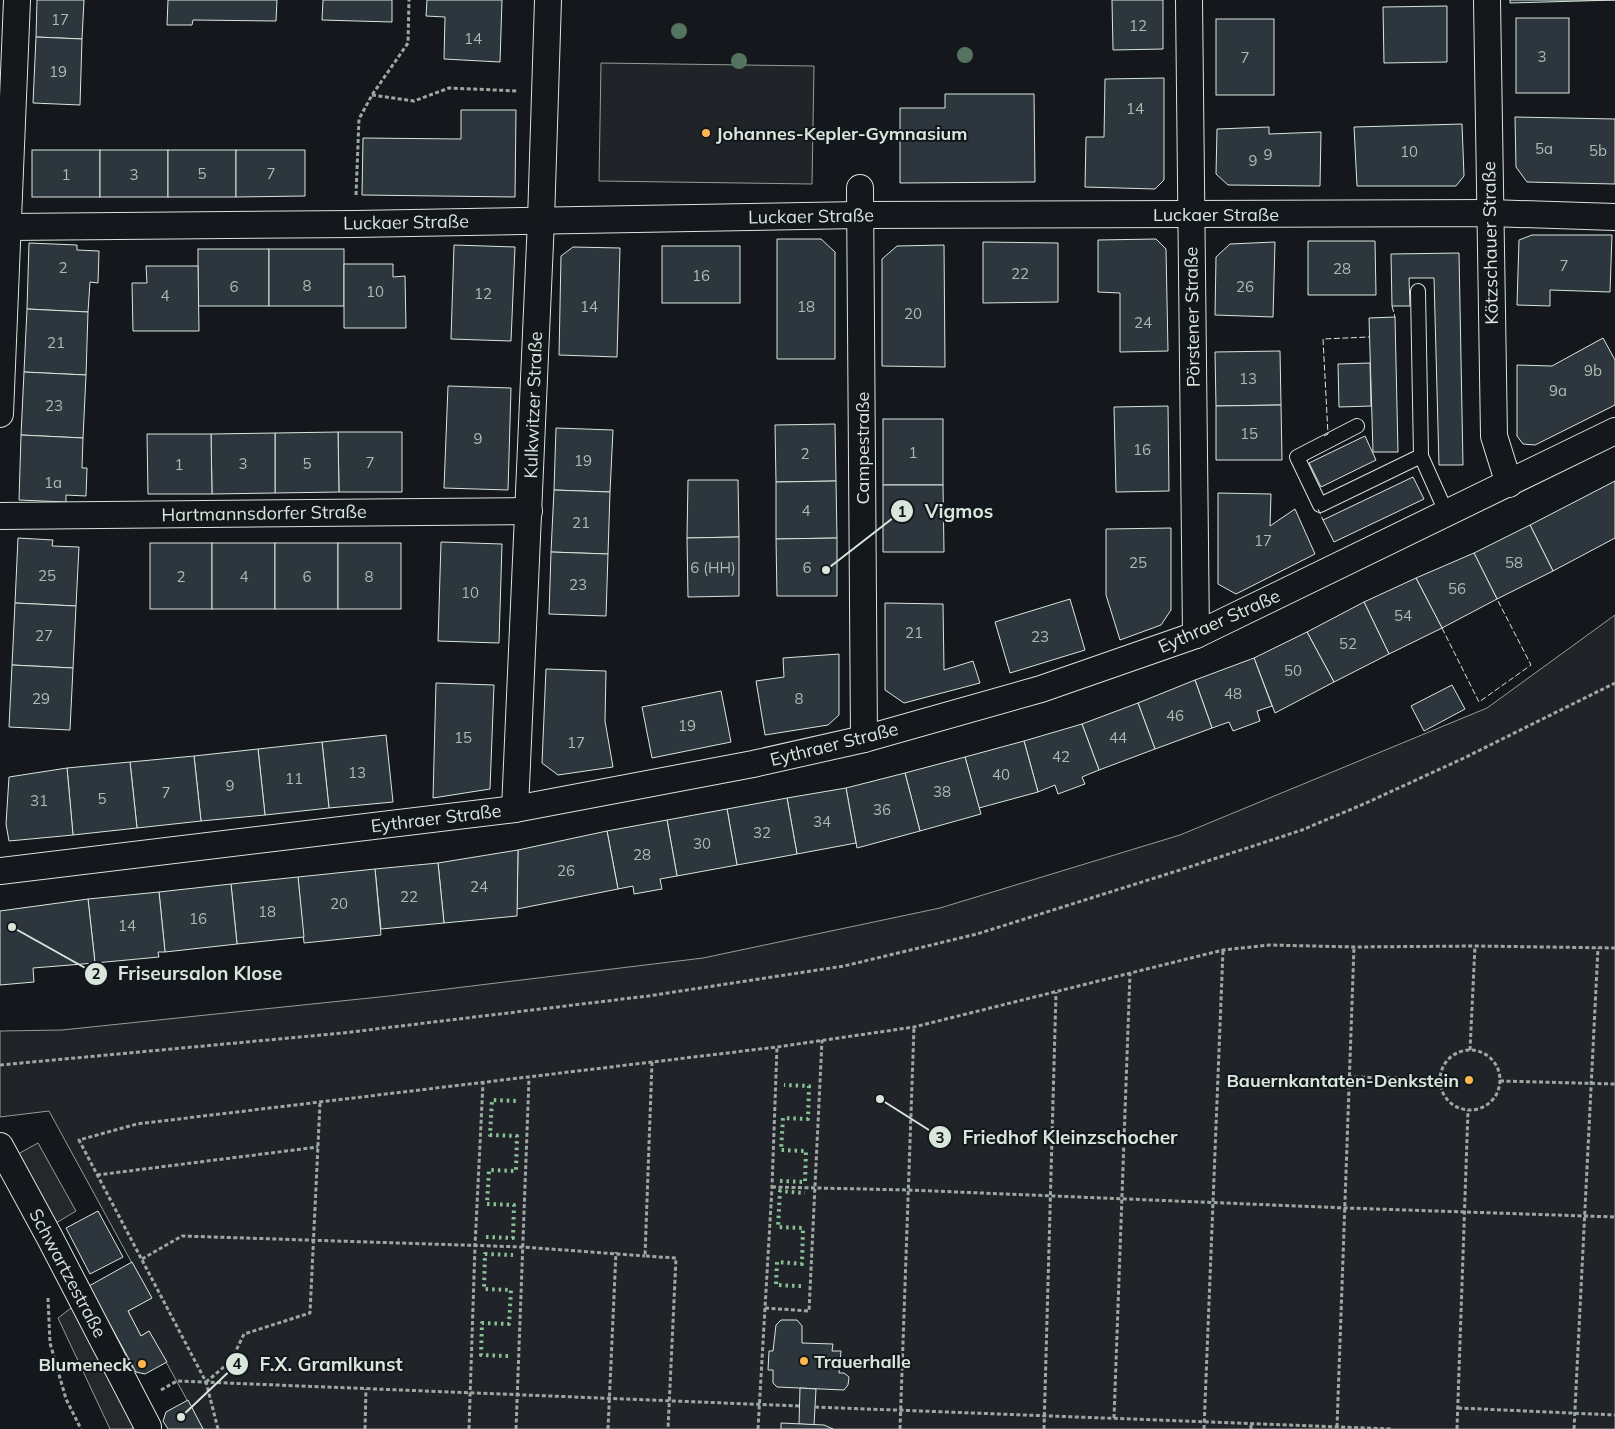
<svg xmlns="http://www.w3.org/2000/svg" width="1615" height="1429" viewBox="0 0 1615 1429" font-family="Mulish,sans-serif">
<rect width="100%" height="100%" fill="#14181c"/>
<g fill="#202428" stroke="#939e99">
<polygon points="601,63 814,66 812,184 599,181"/>
<polygon points="1615,615 1615,1429 203,1429 149,1331 141,1336 128,1311 151,1298 49,1111 0,1117 0,1031 62,1030 389,996 703,958 940,908 1180,835 1487,708"/>
</g>
<g fill="#24282b" stroke="#939e99">
<polygon points="38,1143 76,1211 56,1223 18,1154"/>
<polygon points="75,1305 135,1427 131,1429 110,1429 58,1318"/>
</g>
<g fill="#2c363c" stroke="#d8e6dc">
<polygon points="37,0 84,0 82,39 36,37"/>
<polygon points="168,0 277,0 276,21 193,20 192,25 167,25"/>
<polygon points="323,0 392,0 392,22 322,20"/>
<polygon points="427,0 502,0 500,62 444,59 445,17 426,16"/>
<polygon points="1112,0 1163,0 1163,49 1113,50"/>
<polygon points="1510,0 1615,0 1510,3"/>
<polygon points="1447,6 1447,62 1384,63 1383,7"/>
<rect x="1516" y="18" width="53" height="75"/>
<rect x="1216" y="19" width="58" height="76"/>
<polygon points="36,37 82,39 80,105 33,103"/>
<polygon points="1164,78 1164,180 1155,189 1085,187 1086,137 1104,137 1105,79"/>
<polygon points="945,94 1034,94 1035,182 900,183 900,108 945,108"/>
<polygon points="461,110 516,110 515,197 362,195 363,138 461,139"/>
<polygon points="1515,117 1615,119 1615,184 1527,182 1516,167"/>
<polygon points="1462,124 1464,176 1456,186 1357,186 1354,127"/>
<polygon points="1269,127 1269,134 1321,132 1320,186 1228,185 1216,174 1217,129"/>
<rect x="32" y="150" width="68" height="47"/>
<rect x="100" y="150" width="68" height="47"/>
<rect x="168" y="150" width="68" height="47"/>
<polygon points="236,150 305,150 305,196 236,197"/>
<polygon points="1532,235 1612,235 1610,292 1550,290 1550,306 1517,305 1519,240"/>
<polygon points="777,239 821,239 835,252 835,359 777,359"/>
<polygon points="1156,239 1166,249 1168,351 1120,352 1120,293 1098,292 1098,240"/>
<polygon points="1308,241 1375,241 1376,295 1308,295"/>
<polygon points="983,242 1058,243 1058,302 983,303"/>
<polygon points="1275,242 1273,317 1215,315 1216,257 1230,244"/>
<polygon points="29,243 77,245 77,250 99,251 98,283 90,282 88,312 27,309"/>
<polygon points="454,245 515,247 511,341 451,339"/>
<polygon points="944,245 945,367 882,366 882,259 897,246"/>
<rect x="662" y="246" width="78" height="57"/>
<polygon points="573,247 620,248 617,357 559,355 561,256"/>
<rect x="198" y="249" width="71" height="57"/>
<rect x="269" y="249" width="75" height="57"/>
<polygon points="1459,253 1463,465 1439,465 1434,278 1409,278 1410,306 1392,306 1391,254"/>
<polygon points="344,264 393,264 393,277 405,276 406,328 344,328"/>
<polygon points="146,266 198,266 199,331 133,331 132,283 147,283"/>
<polygon points="27,309 88,312 86,375 24,372"/>
<polygon points="1395,317 1398,452 1373,452 1369,318"/>
<polygon points="1603,338 1615,360 1615,405 1535,445 1523,444 1517,436 1517,365 1552,366"/>
<polygon points="1280,351 1281,405 1216,406 1215,352"/>
<polygon points="1370,363 1371,406 1339,407 1338,364"/>
<polygon points="24,372 86,375 83,438 21,435"/>
<polygon points="448,386 511,388 508,490 444,488"/>
<polygon points="1281,405 1282,460 1216,460 1216,406"/>
<polygon points="1168,406 1169,491 1116,492 1114,407"/>
<rect x="883" y="419" width="60" height="66"/>
<polygon points="835,424 836,481 776,482 775,425"/>
<polygon points="556,428 613,430 610,492 554,490"/>
<polygon points="338,432 402,432 402,492 339,492"/>
<polygon points="338,432 339,492 275,493 275,433"/>
<polygon points="275,433 275,493 212,494 211,434"/>
<polygon points="147,434 211,434 212,494 148,494"/>
<polygon points="21,435 83,438 82,468 87,468 86,496 66,495 66,502 19,500"/>
<polygon points="1365,436 1376,460 1321,487 1309,463"/>
<polygon points="1413,477 1424,499 1334,542 1323,520"/>
<polygon points="688,480 738,480 739,537 687,538"/>
<polygon points="836,481 837,538 776,539 776,482"/>
<polygon points="1615,481 1615,538 1553,571 1530,525"/>
<polygon points="883,485 943,485 944,552 883,552"/>
<polygon points="554,490 610,492 608,554 551,552"/>
<polygon points="1218,493 1271,494 1270,526 1295,509 1315,554 1236,594 1218,584"/>
<polygon points="1530,525 1553,571 1497,599 1474,553"/>
<polygon points="1171,528 1171,610 1161,625 1120,640 1106,595 1106,529"/>
<polygon points="739,537 739,596 688,597 687,538"/>
<polygon points="18,538 53,540 52,546 79,547 76,606 15,603"/>
<polygon points="837,538 837,596 777,596 776,539"/>
<polygon points="441,542 502,544 499,643 438,641"/>
<rect x="150" y="543" width="62" height="66"/>
<rect x="212" y="543" width="63" height="66"/>
<rect x="275" y="543" width="63" height="66"/>
<rect x="338" y="543" width="63" height="66"/>
<polygon points="551,552 608,554 606,616 549,614"/>
<polygon points="1474,553 1497,599 1442,628 1416,578"/>
<polygon points="1416,578 1442,628 1389,654 1364,602"/>
<polygon points="1070,599 1085,650 1010,673 995,622"/>
<polygon points="1364,602 1389,654 1334,682 1307,632"/>
<polygon points="15,603 76,606 73,668 12,665"/>
<polygon points="885,603 943,604 944,670 973,661 980,683 904,703 885,690"/>
<polygon points="1307,632 1334,682 1275,713 1254,658"/>
<polygon points="839,654 839,715 828,725 765,735 756,681 784,677 783,658"/>
<polygon points="1254,658 1272,706 1257,711 1260,721 1233,731 1229,722 1212,728 1195,680"/>
<polygon points="12,665 73,668 70,730 9,727"/>
<polygon points="546,669 606,671 605,721 613,767 558,775 542,763"/>
<polygon points="1195,680 1212,728 1155,749 1138,703"/>
<polygon points="436,683 494,685 490,789 433,798"/>
<polygon points="1452,685 1465,709 1424,731 1411,706"/>
<polygon points="721,691 731,742 652,758 642,707"/>
<polygon points="1138,703 1155,749 1099,770 1082,724"/>
<polygon points="1082,724 1099,770 1082,777 1085,784 1058,794 1055,785 1038,792 1024,741"/>
<polygon points="386,735 393,802 329,808 322,742"/>
<polygon points="1024,741 1038,792 979,808 965,757"/>
<polygon points="322,742 329,808 265,815 258,749"/>
<polygon points="258,749 265,815 201,821 194,756"/>
<polygon points="194,756 201,821 137,828 130,762"/>
<polygon points="965,757 981,814 920,831 905,773"/>
<polygon points="130,762 137,828 73,835 67,768"/>
<polygon points="67,768 73,835 9,841 6,824 9,777"/>
<polygon points="905,773 920,831 857,848 846,788"/>
<polygon points="846,788 856,843 797,854 787,798"/>
<polygon points="787,798 797,854 737,865 727,809"/>
<polygon points="727,809 737,865 677,876 667,820"/>
<polygon points="667,820 677,876 660,879 662,889 634,894 633,886 618,889 607,831"/>
<polygon points="607,831 618,889 517,909 518,850"/>
<polygon points="518,850 517,916 444,923 438,863"/>
<polygon points="438,863 444,923 381,929 375,869"/>
<polygon points="375,869 381,935 304,943 298,877"/>
<polygon points="298,877 304,937 237,944 231,884"/>
<polygon points="231,884 237,944 165,952 159,892"/>
<polygon points="159,892 165,952 158,952 159,957 95,963 88,899"/>
<polygon points="88,899 95,963 33,968 34,982 0,985 0,911"/>
<polygon points="98,1211 123,1257 90,1274 66,1228"/>
<polygon points="132,1262 152,1298 128,1311 141,1336 149,1331 167,1362 145,1374 136,1372 89,1286"/>
<polygon points="781,1320 797,1320 802,1326 802,1343 833,1344 832,1351 841,1351 839,1373 844,1373 849,1377 848,1385 844,1390 777,1387 773,1383 773,1370 768,1370 769,1351 773,1351 776,1325"/>
<polygon points="800,1388 816,1389 814,1425 799,1424"/>
<polygon points="188,1400 203,1429 168,1429 163,1421 166,1412"/>
<polygon points="781,1423 824,1425 833,1429 781,1429"/>
</g>
<g fill="none" stroke-linecap="round" stroke-linejoin="round">
<g stroke="#d8e6dc" stroke-width="16">
<g id="service">
<polyline points="1418,291 1421,456 1447,514"/>
<polyline points="1357,426 1297,457 1320,505 1421,456"/>
</g>
</g>
<g stroke="#d8e6dc" stroke-width="28">
<g id="minor">
<polyline points="1189,0 1196,635"/>
<polyline points="1487,0 1494,436 1509,484"/>
<polyline points="860,188 864,739"/>
<polyline points="7,227 355,224 860,215 1490,213 1615,217"/>
<polyline points="0,414 17,0"/>
<polyline points="0,516 529,511"/>
<polyline points="515,809 541,220 548,0"/>
<polyline points="0,871 515,809 753,764 864,739 1041,689 1196,635 1615,431"/>
<polyline points="0,1146 50,1238 148,1427"/>
</g>
</g>
<g stroke="#9da8a2" stroke-width="3" stroke-dasharray="4 2.5" stroke-linecap="butt">
<polyline points="372,95 414,101 449,88 518,91"/>
<polyline points="356,195 359,119 372,95 408,43 409,0"/>
<polyline points="1470,1050 1475,946"/>
<circle cx="1470" cy="1080" r="30"/>
<polyline points="652,1062 645,1256 676,1258 668,1429"/>
<polyline points="0,1065 343,1033 648,996 844,966 977,934 1180,870 1302,830 1366,803 1464,758 1615,683"/>
<polyline points="1348,1077 1439,1079"/>
<polyline points="1500,1081 1615,1084"/>
<polyline points="97,1175 318,1147"/>
<polyline points="772,1187 908,1190 1346,1208 1615,1217"/>
<polyline points="142,1259 182,1236 523,1247 645,1256"/>
<polyline points="48,1298 50,1343 66,1399 81,1429"/>
<polyline points="765,1308 809,1311 822,1040"/>
<polyline points="206,1382 231,1361 244,1334 310,1313 320,1103"/>
<polyline points="161,1390 177,1381 799,1406"/>
<polyline points="815,1407 1393,1429"/>
<polyline points="1458,1408 1615,1415"/>
<polyline points="1114,1418 1130,973"/>
<polyline points="1337,1427 1354,947"/>
<polyline points="218,1429 206,1382 79,1140 137,1124 777,1047 914,1027 1223,950 1270,945 1354,947 1475,946 1615,948"/>
<polyline points="365,1429 366,1389"/>
<polyline points="469,1429 475,1246 483,1083"/>
<polyline points="516,1429 529,1078"/>
<polyline points="608,1429 616,1252"/>
<polyline points="758,1429 772,1187 777,1047"/>
<polyline points="900,1429 914,1027"/>
<polyline points="1044,1429 1056,992"/>
<polyline points="1204,1429 1223,950"/>
<polyline points="1251,1429 1251,1424"/>
<polyline points="1457,1429 1468,1110"/>
<polyline points="1574,1429 1598,948"/>
</g>
<use href="#service" stroke="#14181c" stroke-width="14"/>
<use href="#minor" stroke="#14181c" stroke-width="26"/>
<g stroke="#8ac095" stroke-width="4" stroke-dasharray="2.5 4" stroke-linecap="butt">
<polyline points="780,1181 805,1182 806,1151 781,1150 783,1118 808,1119 809,1086 784,1085"/>
<polyline points="486,1237 513,1238 514,1205 487,1204 489,1170 516,1171 517,1136 490,1135 492,1100 519,1101"/>
<polyline points="801,1286 776,1285 777,1262 802,1264 803,1228 778,1227 780,1191 805,1193"/>
<polyline points="508,1356 481,1355 482,1323 509,1324 511,1290 484,1289 485,1254 513,1255"/>
</g>
<g stroke="#d8e6dc" stroke-width="1" stroke-dasharray="6 2.5" stroke-linecap="butt">
<polyline points="1392,306 1395,317"/>
<polyline points="1324,436 1328,434 1323,339 1369,337"/>
<polyline points="1318,509 1323,520"/>
<polyline points="1442,628 1479,702 1531,665 1497,599"/>
</g>
</g>
<g fill="#55745f">
<circle cx="679" cy="31" r="8"/>
<circle cx="965" cy="55" r="8"/>
<circle cx="739" cy="61" r="8"/>
</g>
<g fill="#ffb74d" stroke="#14181c" stroke-width="2">
<circle cx="706" cy="133" r="5"/>
<circle cx="1469" cy="1080" r="5"/>
<circle cx="804" cy="1361" r="5"/>
<circle cx="142" cy="1364" r="5"/>
</g>
<g text-anchor="middle" dominant-baseline="central" stroke-width="4" stroke-linejoin="round" paint-order="stroke">
<g font-size="15" fill="#adbab4">
<text x="60" y="19">17</text>
<text x="1138" y="25">12</text>
<text x="473" y="38">14</text>
<text x="1542" y="56">3</text>
<text x="1245" y="57">7</text>
<text x="58" y="71">19</text>
<text x="1135" y="108">14</text>
<text x="1544" y="148">5a</text>
<text x="1598" y="150">5b</text>
<text x="1409" y="151">10</text>
<text x="1268" y="154">9</text>
<text x="1253" y="160">9</text>
<text x="202" y="173">5</text>
<text x="271" y="173">7</text>
<text x="66" y="174">1</text>
<text x="134" y="174">3</text>
<text x="1564" y="265">7</text>
<text x="63" y="267">2</text>
<text x="1342" y="268">28</text>
<text x="1020" y="273">22</text>
<text x="701" y="275">16</text>
<text x="307" y="285">8</text>
<text x="234" y="286">6</text>
<text x="1245" y="286">26</text>
<text x="375" y="291">10</text>
<text x="483" y="293">12</text>
<text x="165" y="295">4</text>
<text x="589" y="306">14</text>
<text x="806" y="306">18</text>
<text x="913" y="313">20</text>
<text x="1143" y="322">24</text>
<text x="56" y="342">21</text>
<text x="1593" y="370">9b</text>
<text x="1248" y="378">13</text>
<text x="1558" y="390">9a</text>
<text x="54" y="405">23</text>
<text x="1249" y="433">15</text>
<text x="478" y="438">9</text>
<text x="1142" y="449">16</text>
<text x="913" y="452">1</text>
<text x="805" y="453">2</text>
<text x="583" y="460">19</text>
<text x="370" y="462">7</text>
<text x="243" y="463">3</text>
<text x="307" y="463">5</text>
<text x="179" y="464">1</text>
<text x="53" y="482">1a</text>
<text x="806" y="510">4</text>
<text x="581" y="522">21</text>
<text x="1263" y="540">17</text>
<text x="1138" y="562">25</text>
<text x="1514" y="562">58</text>
<text x="713" y="567">6 (HH)</text>
<text x="807" y="567">6</text>
<text x="47" y="575">25</text>
<text x="181" y="576">2</text>
<text x="244" y="576">4</text>
<text x="307" y="576">6</text>
<text x="369" y="576">8</text>
<text x="578" y="584">23</text>
<text x="1457" y="588">56</text>
<text x="470" y="592">10</text>
<text x="1403" y="615">54</text>
<text x="914" y="632">21</text>
<text x="44" y="635">27</text>
<text x="1040" y="636">23</text>
<text x="1348" y="643">52</text>
<text x="1293" y="670">50</text>
<text x="1233" y="693">48</text>
<text x="41" y="698">29</text>
<text x="799" y="698">8</text>
<text x="1175" y="715">46</text>
<text x="687" y="725">19</text>
<text x="463" y="737">15</text>
<text x="1118" y="737">44</text>
<text x="576" y="742">17</text>
<text x="1061" y="756">42</text>
<text x="357" y="772">13</text>
<text x="1001" y="774">40</text>
<text x="294" y="778">11</text>
<text x="230" y="785">9</text>
<text x="942" y="791">38</text>
<text x="166" y="792">7</text>
<text x="102" y="798">5</text>
<text x="39" y="800">31</text>
<text x="882" y="809">36</text>
<text x="822" y="821">34</text>
<text x="762" y="832">32</text>
<text x="702" y="843">30</text>
<text x="642" y="854">28</text>
<text x="566" y="870">26</text>
<text x="479" y="886">24</text>
<text x="409" y="896">22</text>
<text x="339" y="903">20</text>
<text x="267" y="911">18</text>
<text x="198" y="918">16</text>
<text x="127" y="925">14</text>
</g>
<g font-size="18" font-weight="bold" fill="#d8e6dc" stroke="#14181c" text-anchor="start">
<text x="716" y="133">Johannes-Kepler-Gymnasium</text>
<text x="1459" y="1080" text-anchor="end">Bauernkantaten-Denkstein</text>
<text x="814" y="1361">Trauerhalle</text>
<text x="132" y="1364" text-anchor="end">Blumeneck</text>
</g>
<g font-size="18" fill="#d8e6dc" stroke="#14181c">
<text x="1216" y="214">Luckaer Straße</text>
<text transform="translate(811 216) rotate(-1)">Luckaer Straße</text>
<text transform="translate(406 222) rotate(-1)">Luckaer Straße</text>
<text transform="translate(1490 243) rotate(-91)">Kötzschauer Straße</text>
<text transform="translate(1192 317) rotate(-91)">Pörstener Straße</text>
<text transform="translate(533 405) rotate(-88)">Kulkwitzer Straße</text>
<text transform="translate(862 448) rotate(-90)">Campestraße</text>
<text transform="translate(264 513) rotate(-1)">Hartmannsdorfer Straße</text>
<text transform="translate(1219 621) rotate(-24)">Eythraer Straße</text>
<text transform="translate(834 744) rotate(-14)">Eythraer Straße</text>
<text transform="translate(436 818) rotate(-7)">Eythraer Straße</text>
<text transform="translate(68 1273) rotate(62)">Schwartzestraße</text>
</g>
</g>
<path fill="none" stroke="#d8e6dc" stroke-width="2" d="M826 570L902 511M12 927L96 974M880 1099L940 1137M181 1417L237 1364"/>
<g fill="#d8e6dc" stroke="#14181c" stroke-width="2">
<circle cx="826" cy="570" r="5"/>
<circle cx="12" cy="927" r="5"/>
<circle cx="880" cy="1099" r="5"/>
<circle cx="181" cy="1417" r="5"/>
<circle cx="902" cy="511" r="12"/>
<circle cx="96" cy="974" r="12"/>
<circle cx="940" cy="1137" r="12"/>
<circle cx="237" cy="1364" r="12"/>
</g>
<g font-size="15" text-anchor="middle" font-weight="bold" fill="#111">
<text x="902" y="517">1</text>
<text x="96" y="979">2</text>
<text x="940" y="1143">3</text>
<text x="237" y="1369">4</text>
</g>
<g font-size="19" text-anchor="middle" font-weight="bold" fill="#d8e6dc" stroke="#14181c" stroke-width="4" stroke-linejoin="round" paint-order="stroke">
<text x="959" y="518">Vigmos</text>
<text x="200" y="980">Friseursalon Klose</text>
<text x="1070" y="1144">Friedhof Kleinzschocher</text>
<text x="331" y="1371">F.X. Gramlkunst</text>
</g>
</svg>
